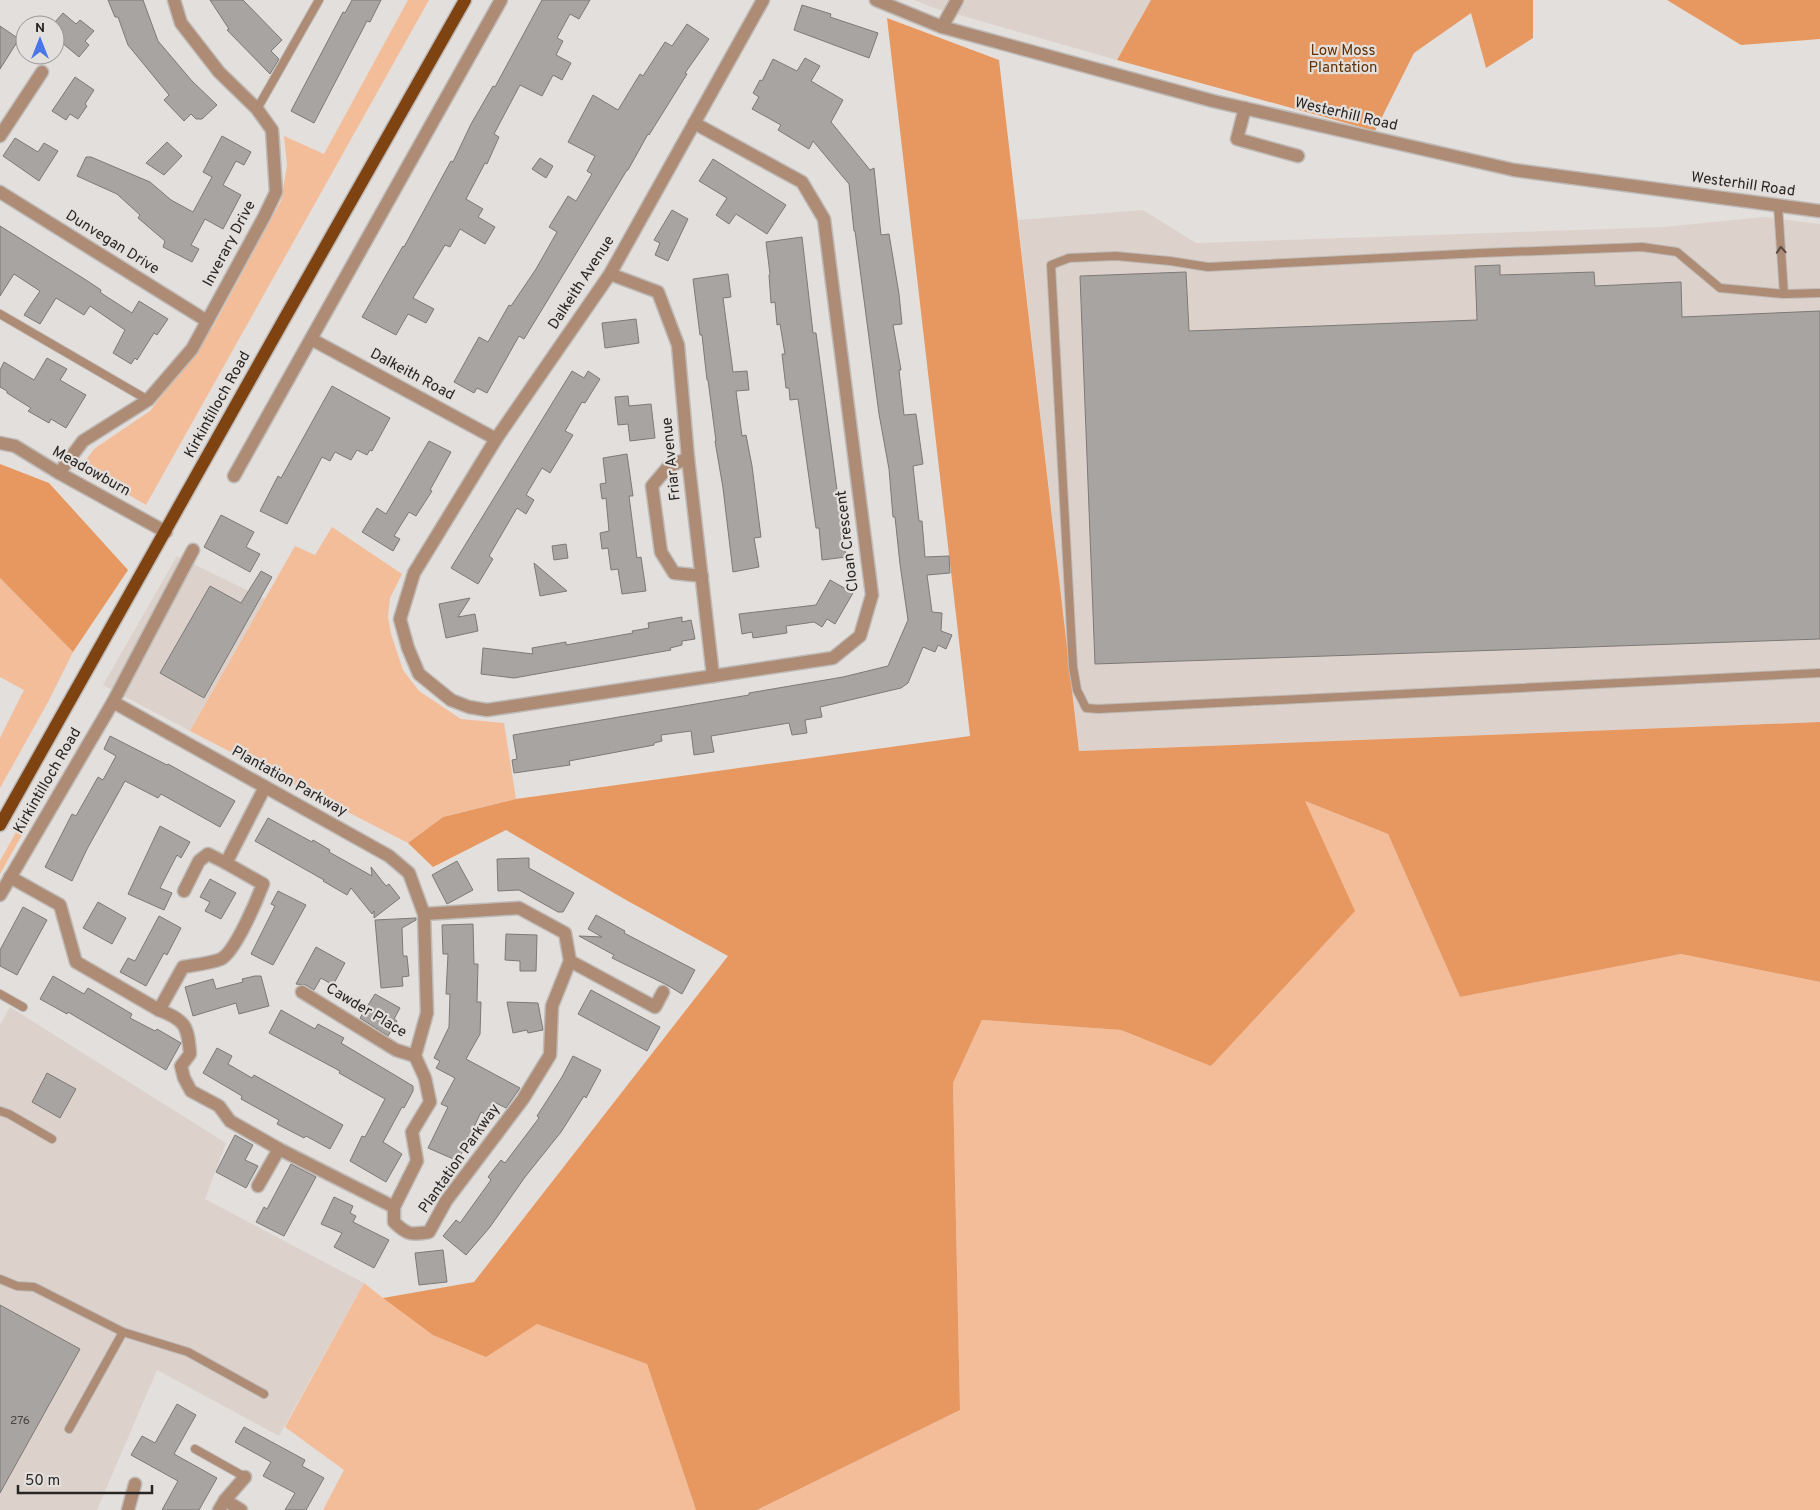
<svg xmlns="http://www.w3.org/2000/svg" width="1820" height="1510" viewBox="0 0 1820 1510" font-family="Overpass,sans-serif">
<rect width="100%" height="100%" fill="#e3dfdc"/>
<g fill="#dcd2cb">
<polygon points="914,0 1151,0 1117,60 931,7"/>
<polygon points="1143,210 1196,243 1664,227 1764,217 1820,224 1820,722 1079,751 1018,220"/>
<polygon points="177,556 265,599 190,731 103,685"/>
<polygon points="10,1007 226,1143 205,1199 364,1283 279,1436 157,1370 97,1510 0,1510 0,1025"/>
</g>
<g fill="#f3bd99">
<polygon points="408,0 429,0 146,505 81,467 94,449 150,411 213,327 281,201 287,165 284,136 324,154"/>
<polygon points="332,527 402,574 390,598 388,617 391,634 403,670 419,691 461,719 504,723 516,799 443,817 408,843 190,731 295,546 315,555"/>
<polygon points="0,578 73,652 48,702 0,788 0,738 24,690 0,677"/>
<polygon points="1305,801 1388,834 1460,997 1681,954 1820,982 1820,1510 757,1510 960,1410 953,1083 982,1020 1121,1030 1212,1066"/>
<polygon points="21,823 27,826 0,874 0,861"/>
<polygon points="364,1283 383,1298 537,1324 647,1364 696,1510 323,1510 344,1470 285,1427"/>
</g>
<g fill="#e79861">
<polygon points="1151,0 1533,0 1533,38 1486,68 1471,13 1414,53 1375,131 1117,60"/>
<polygon points="1667,0 1820,0 1820,39 1741,45"/>
<polygon points="887,18 999,60 1079,751 1820,722 1820,982 1681,954 1460,997 1388,834 1305,801 1355,911 1211,1066 1121,1030 982,1020 953,1083 960,1410 757,1510 696,1510 647,1364 537,1324 486,1357 433,1335 383,1298 474,1282 728,956 626,900 506,830 433,867 408,843 443,817 516,799 970,736"/>
<polygon points="0,464 49,483 128,570 73,652 0,578"/>
</g>
<g fill="#a8a4a2" stroke="#7c7976">
<polygon points="108,0 143,0 158,41 192,81 217,105 202,119 196,119 191,114 184,121 164,100 169,95 128,45 118,17 115,17"/>
<polygon points="210,0 243,0 282,40 271,51 279,59 270,74 227,30 229,29"/>
<polygon points="352,0 381,0 370,22 367,21 314,123 291,111 343,12 345,13"/>
<polygon points="542,0 590,0 579,19 570,14 557,38 563,41 556,55 571,63 562,80 553,75 542,96 520,85 494,134 499,137 487,164 485,163 466,199 483,209 478,217 495,227 485,244 460,229 450,247 445,245 413,298 434,309 426,323 408,314 396,335 362,317 403,246 404,247 451,161 453,162 471,124 493,86 495,87"/>
<polygon points="802,5 831,14 830,17 878,33 869,58 794,30"/>
<polygon points="63,13 76,24 80,20 94,31 85,41 89,45 79,57 55,37 55,22"/>
<polygon points="687,24 709,39 685,73 687,74 649,135 648,134 628,170 627,170 524,339 519,336 487,393 477,388 474,393 454,382 479,337 488,342 509,305 511,306 536,269 557,232 549,227 568,196 576,201 592,174 587,171 595,156 568,142 593,95 618,110 640,74 643,76 665,42 672,46"/>
<polygon points="0,26 19,39 0,69"/>
<polygon points="805,58 820,66 811,81 843,100 831,122 870,170 874,168 881,235 889,234 899,294 902,324 893,325 901,370 899,370 904,415 916,414 923,464 913,466 919,521 922,521 925,557 949,556 950,573 927,575 932,612 942,613 941,631 952,635 946,649 938,645 935,652 923,647 908,683 901,688 820,707 822,717 805,720 807,733 792,735 789,723 711,736 714,752 694,755 691,731 661,735 662,741 654,743 654,745 569,761 570,765 514,773 512,760 517,759 513,735 749,695 749,693 843,677 888,666 908,620 900,564 895,517 893,517 889,469 879,414 855,231 854,231 849,184 813,141 809,149 778,130 781,125 752,109 759,97 753,93 760,80 762,81 773,59 797,71"/>
<polygon points="75,77 94,90 85,104 87,106 78,119 70,114 66,120 52,111"/>
<polygon points="222,136 251,152 244,165 236,161 223,185 241,195 223,229 205,219 191,245 199,249 192,262 163,247 165,241 138,218 140,215 117,194 77,176 86,157 91,157 150,182 171,200 193,212 212,177 203,172"/>
<polygon points="15,138 38,152 44,143 58,151 39,181 3,156"/>
<polygon points="167,142 182,156 164,175 146,163"/>
<polygon points="540,158 553,166 546,178 532,169"/>
<polygon points="713,159 786,205 767,234 736,214 729,224 716,215 727,198 699,181"/>
<polygon points="672,210 688,219 668,261 655,255 660,243 654,240"/>
<polygon points="0,226 86,280 101,290 100,292 104,295 132,313 139,301 168,319 157,335 154,333 137,360 135,358 131,364 113,353 125,330 90,306 84,315 56,298 40,324 24,315 40,291 14,274 0,296"/>
<polygon points="802,237 813,333 816,333 846,557 822,560 819,528 816,528 798,399 790,400 789,388 786,388 782,354 785,354 780,324 777,325 775,302 771,303 769,275 770,274 766,242"/>
<polygon points="1500,265 1500,275 1594,272 1595,286 1681,282 1682,317 1820,311 1820,639 1095,664 1080,276 1186,272 1189,331 1477,320 1475,266"/>
<polygon points="728,274 731,297 723,298 733,372 747,371 749,390 736,391 742,436 746,435 752,466 761,537 754,538 759,567 733,572 723,488 715,441 716,441 708,380 707,380 702,335 700,335 693,279"/>
<polygon points="636,319 639,343 605,348 602,323"/>
<polygon points="47,358 67,369 60,380 86,395 66,428 51,419 49,423 28,411 31,408 7,393 7,391 0,387 0,370 4,362 34,380"/>
<polygon points="572,371 584,378 588,371 600,379 585,403 582,402 565,431 573,435 550,473 542,468 526,495 534,500 526,514 517,508 489,556 493,559 478,584 451,568"/>
<polygon points="332,386 390,418 372,451 370,450 367,455 357,450 351,460 335,452 330,461 322,457 287,524 260,511 278,476 281,478"/>
<polygon points="628,396 629,406 651,404 655,438 630,441 628,424 618,425 615,397"/>
<polygon points="429,441 451,452 430,490 432,491 416,516 409,512 394,536 400,539 393,551 362,532 377,508 386,514"/>
<polygon points="627,454 633,496 629,496 637,558 641,557 646,591 622,594 618,569 611,570 608,548 602,549 600,533 609,531 606,498 602,499 600,484 606,483 603,458"/>
<polygon points="221,515 254,532 246,547 260,554 250,572 204,547"/>
<polygon points="566,544 568,558 554,560 552,546"/>
<polygon points="534,563 567,591 540,596"/>
<polygon points="261,571 272,577 204,698 160,673 210,586 241,603"/>
<polygon points="830,580 853,593 835,624 827,619 822,627 814,622 786,626 787,633 753,638 752,632 742,634 739,614 816,605"/>
<polygon points="470,598 458,617 475,614 478,631 446,638 439,604"/>
<polygon points="682,617 682,622 691,620 695,639 682,641 682,645 670,648 671,650 514,678 481,674 483,648 533,654 532,648 566,642 566,645 633,633 632,631 649,628 648,623"/>
<polygon points="110,736 167,765 168,764 235,801 220,827 161,794 158,798 125,781 87,849 72,881 45,867 72,814 76,816 98,777 103,780 116,756 104,749"/>
<polygon points="268,818 312,842 313,840 330,850 329,852 372,876 371,867 386,886 389,884 400,898 374,918 374,911 372,914 351,888 347,895 323,881 324,880 255,841"/>
<polygon points="160,826 190,842 181,858 177,855 160,888 172,893 164,910 128,894"/>
<polygon points="529,858 529,868 574,893 563,912 558,912 519,890 498,891 497,859"/>
<polygon points="457,861 473,890 447,904 432,875"/>
<polygon points="210,879 236,893 221,919 205,911 210,902 200,897"/>
<polygon points="278,891 306,905 273,965 251,954 275,906 271,904"/>
<polygon points="98,902 126,918 112,944 83,928"/>
<polygon points="23,907 47,920 17,975 0,966 0,950"/>
<polygon points="596,915 625,931 624,933 695,970 682,994 667,985 612,958 614,955 579,936 602,937 588,929"/>
<polygon points="159,916 181,928 167,955 164,953 146,986 120,972 128,958 135,961"/>
<polygon points="416,918 416,920 402,928 403,956 407,956 409,976 402,977 403,986 381,988 375,920"/>
<polygon points="473,924 474,964 478,964 477,1002 481,1002 480,1034 466,1059 520,1088 506,1108 494,1102 487,1115 481,1112 458,1161 428,1148 448,1107 441,1104 455,1078 436,1068 440,1061 434,1058 449,1027 450,994 446,994 448,954 443,954 442,925"/>
<polygon points="506,934 537,935 536,971 520,971 520,961 505,960"/>
<polygon points="316,947 345,963 333,985 321,978 314,990 306,985 296,984"/>
<polygon points="53,976 84,994 88,988 132,1014 130,1018 155,1031 157,1029 181,1043 166,1070 68,1012 67,1014 40,999"/>
<polygon points="255,976 261,976 269,1006 239,1014 236,1003 193,1016 185,987 213,979 216,989 243,982 242,979"/>
<polygon points="591,990 660,1027 647,1051 578,1014"/>
<polygon points="375,994 400,1008 394,1019 397,1021 388,1036 360,1018"/>
<polygon points="507,1002 538,1003 543,1030 528,1033 527,1030 513,1033"/>
<polygon points="281,1010 315,1029 318,1024 344,1038 341,1043 413,1086 413,1091 404,1108 402,1107 383,1142 402,1154 386,1182 350,1161 362,1136 365,1137 385,1099 339,1073 340,1071 269,1033"/>
<polygon points="217,1048 232,1056 228,1064 252,1078 254,1075 343,1125 330,1149 306,1136 304,1138 277,1124 279,1120 241,1099 242,1096 203,1073"/>
<polygon points="573,1056 601,1070 586,1098 584,1096 561,1132 525,1177 490,1227 466,1255 443,1236 456,1220 460,1223 491,1180 488,1177 501,1160 505,1163 539,1118 537,1116 562,1077"/>
<polygon points="47,1073 76,1089 60,1118 32,1102"/>
<polygon points="235,1135 253,1145 245,1160 258,1166 246,1188 216,1172"/>
<polygon points="291,1164 316,1177 284,1236 256,1222 264,1207 267,1209"/>
<polygon points="334,1197 353,1206 350,1213 356,1216 353,1222 389,1240 374,1268 334,1247 342,1233 321,1224"/>
<polygon points="443,1250 447,1282 419,1285 415,1253"/>
<polygon points="0,1305 80,1349 0,1493"/>
<polygon points="177,1404 196,1415 174,1454 217,1478 199,1510 162,1510 178,1481 131,1455 142,1436 155,1443"/>
<polygon points="244,1427 305,1460 302,1466 324,1478 306,1510 285,1510 295,1493 263,1476 271,1462 235,1442"/>
</g>
<g fill="none" stroke-linecap="round" stroke-linejoin="round">
<g stroke="#bebab7" stroke-width="10">
<g id="service">
<polyline points="257,109 319,0"/>
<polyline points="1778,206 1784,294"/>
<polyline points="1820,293 1784,294 1720,288 1677,252 1642,247 1481,253 1208,267 1170,261 1116,256 1069,258 1051,265 1073,667 1077,690 1086,708 1098,709 1820,673"/>
<polyline points="0,314 148,400"/>
<polyline points="0,994 23,1007"/>
<polyline points="0,1111 9,1114 52,1139"/>
<polyline points="0,1279 17,1286 34,1287 123,1332 188,1352 264,1394"/>
<polyline points="69,1429 123,1332"/>
<polyline points="195,1449 245,1477"/>
</g>
</g>
<g stroke="#bebab7" stroke-width="15">
<g id="minor">
<polyline points="942,27 957,0"/>
<polyline points="1245,108 1237,139 1298,156"/>
<polyline points="694,123 802,182 824,219 872,595 860,636 833,658 487,710 469,707 451,700 419,674 408,648 400,619 414,573 496,439 610,274 763,0"/>
<polyline points="0,136 42,72"/>
<polyline points="0,192 207,321"/>
<polyline points="610,274 658,292 678,345 688,458 713,676"/>
<polyline points="311,339 496,439"/>
<polyline points="688,458 668,467 652,486 661,552 674,573 702,576"/>
<polyline points="59,473 83,441 148,400 192,349 264,217 276,192 272,130 257,109 219,72 181,23 174,0"/>
<polyline points="234,476 501,0"/>
<path d="M 113,702 L 389,856 L 409,873 L 424,914 L 427,1013 L 415,1056 L 425,1078 L 430,1102 L 412,1132 L 417,1161 L 394,1207 L 394,1222 C 407,1235 411,1235 429,1232 L 446,1201 L 523,1099 L 550,1055 L 552,1006 L 570,961 L 565,933 L 519,908 L 424,914"/>
<path d="M 10,877 L 60,905 L 76,962 L 159,1010 L 183,967 C 194,965 212,963 221,959 C 235,952 257,900 263,884 L 226,863 L 265,787"/>
<polyline points="184,891 199,861 208,854 226,863"/>
<polyline points="0,895 113,702 193,550"/>
<polyline points="570,961 655,1007 663,992"/>
<polyline points="302,992 396,1050 415,1056"/>
<path d="M 159,1010 C 186,1020 188,1027 190,1054 L 181,1066 L 184,1078 L 191,1091 L 219,1106 L 230,1121 L 279,1149 L 394,1207"/>
<polyline points="258,1186 279,1149"/>
<polyline points="225,1500 241,1510"/>
<polyline points="128,1510 135,1484"/>
<polyline points="219,1510 225,1500 245,1477"/>
</g>
</g>
<g stroke="#bebab7" stroke-width="15">
<g id="tertiary">
<polyline points="876,0 942,27 1213,101 1514,170 1820,211"/>
<polyline points="0,443 15,446 59,473 166,532"/>
</g>
</g>
<g stroke="#bebab7" stroke-width="15">
<polyline id="primary" points="0,825 282,323 465,0"/>
</g>
<use href="#service" stroke="#ae8b74" stroke-width="8"/>
<use href="#minor" stroke="#ae8b74" stroke-width="12"/>
<use href="#tertiary" stroke="#ae8b74" stroke-width="12"/>
<use href="#primary" stroke="#7f4312" stroke-width="12"/>
</g>
<defs><path id="oneway-chevron" d="M-2-3.5L2.5 0L-2 3.5" fill="none" stroke-width="1.6" stroke-linecap="round" stroke-linejoin="round" transform="scale(1.25)"/></defs>
<use stroke="#574941" href="#oneway-chevron" transform="translate(1781 250) rotate(-94)"/>
<g text-anchor="middle" dominant-baseline="central" stroke-width="4.5" stroke-linejoin="round" paint-order="stroke">
<g font-size="12" fill="#484644">
<text x="20" y="1421">276</text>
</g>
<g font-size="15" fill="#633104" stroke="#e3dfdc">
<text x="1343" y="51">Low Moss<tspan x="1343" dy="17">Plantation</tspan></text>
</g>
<g font-size="15" fill="#282625" stroke="#e3dfdc">
<text transform="translate(1346 115) rotate(13)">Westerhill Road</text>
<text transform="translate(1743 185) rotate(8)">Westerhill Road</text>
<text transform="translate(112 243) rotate(32)">Dunvegan Drive</text>
<text transform="translate(230 244) rotate(-62)">Inverary Drive</text>
<text transform="translate(582 283) rotate(-57)">Dalkeith Avenue</text>
<text transform="translate(412 375) rotate(28)">Dalkeith Road</text>
<text transform="translate(218 405) rotate(-61)">Kirkintilloch Road</text>
<text transform="translate(672 459) rotate(-96)">Friar Avenue</text>
<text transform="translate(91 472) rotate(29)">Meadowburn</text>
<text transform="translate(848 541) rotate(-97)">Cloan Crescent</text>
<text transform="translate(48 781) rotate(-60)">Kirkintilloch Road</text>
<text transform="translate(289 782) rotate(29)">Plantation Parkway</text>
<text transform="translate(366 1011) rotate(31)">Cawder Place</text>
<text transform="translate(460 1159) rotate(-55)">Plantation Parkway</text>
</g>
</g>
<g transform="translate(40 40)"><circle r="24" fill="#e3dfdc" stroke="#989593"/>
<path d="M0-4L9 19L0 12L-9 19Z" fill="#4977ea"/>
<text y="-8" font-size="14" font-weight="bold" text-anchor="middle" fill="#282625">N</text>
</g>
<path d="M18 1485v8h134v-8" fill="none" stroke="#282625" stroke-width="2.5"/>
<text x="25" y="1485" font-size="15" fill="#282625" stroke="#e3dfdc" stroke-width="4" paint-order="stroke">50 m</text>
</svg>
